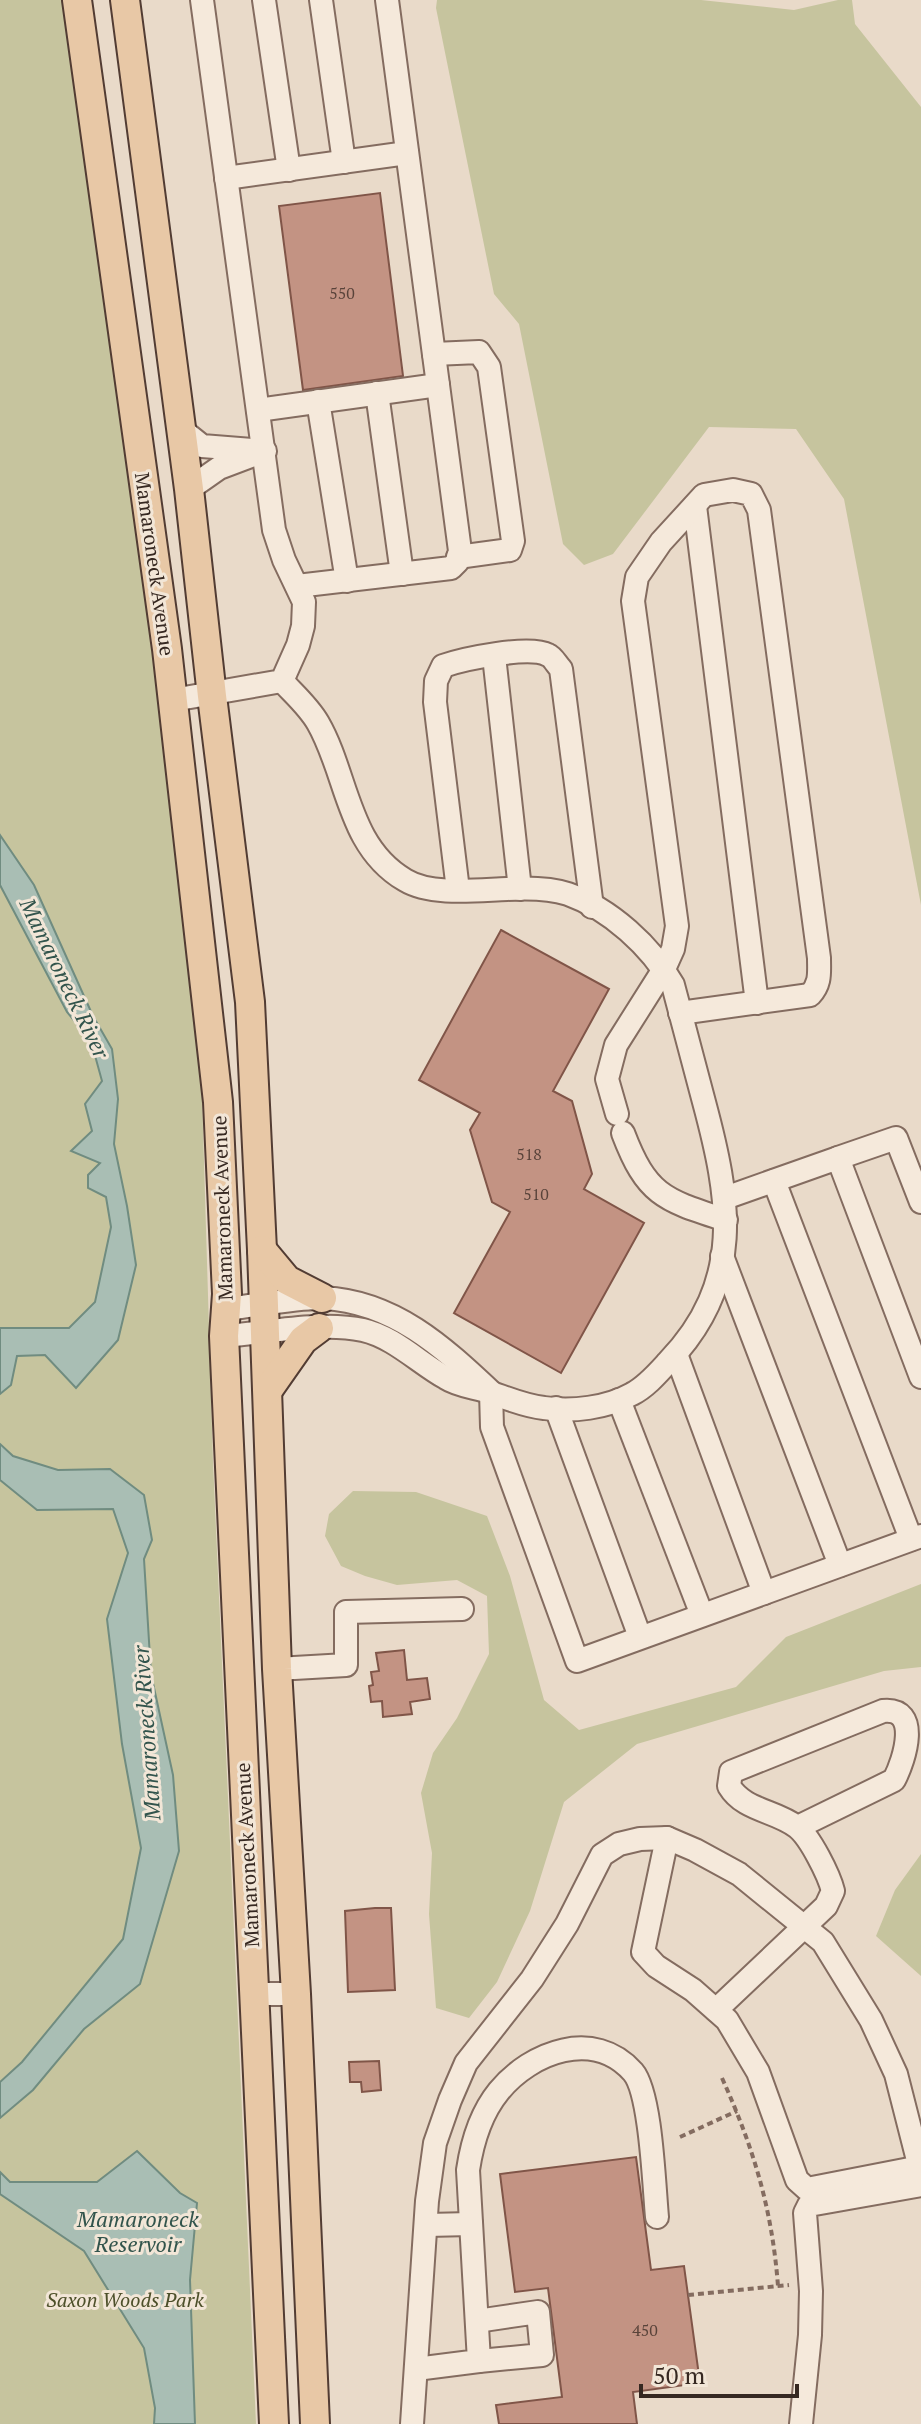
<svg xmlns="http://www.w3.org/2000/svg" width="921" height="2424" viewBox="0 0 921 2424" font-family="'PT Serif',serif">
<rect width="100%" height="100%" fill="#e9dac9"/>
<g fill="#c6c49e">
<polygon points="0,0 64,0 145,588 200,1028 213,1462 256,2424 0,2424"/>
<polygon points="437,0 701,0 794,10 838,0 852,0 855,24 921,107 921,905 844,499 796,429 709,427 613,554 584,565 563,544 519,324 494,294 436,8"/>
<polygon points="353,1491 416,1492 487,1516 510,1576 544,1700 579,1730 736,1687 786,1637 921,1584 921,1667 884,1671 637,1744 564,1802 530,1911 497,1982 469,2018 436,2008 429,1914 432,1853 421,1793 433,1753 457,1718 489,1654 487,1596 457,1580 397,1585 365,1576 341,1566 325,1536 329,1514"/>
<polygon points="921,1854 921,1976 876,1936 895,1890"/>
</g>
<g fill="#a9beb4" stroke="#708c80" stroke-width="2">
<polygon points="0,835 34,885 93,1016 112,1049 118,1099 114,1144 127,1206 136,1265 118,1340 76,1388 45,1355 17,1356 11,1385 0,1394 0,1328 69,1328 95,1302 111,1227 106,1197 88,1188 88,1175 100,1163 71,1151 92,1131 85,1104 102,1081 91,1041 67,1012 0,885"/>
<polygon points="0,1444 13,1456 58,1470 110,1469 144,1495 152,1540 144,1559 151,1674 173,1775 179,1851 140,1984 84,2029 33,2090 0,2118 0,2082 22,2062 123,1939 141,1848 122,1744 107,1619 128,1553 113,1509 37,1510 0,1480"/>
<polygon points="137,2151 180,2193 197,2203 190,2280 195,2424 154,2424 155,2408 144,2348 84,2251 0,2194 0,2172 10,2182 97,2182"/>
</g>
<g fill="#c39383" stroke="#805548" stroke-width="2">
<polygon points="380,193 403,376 303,390 279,206"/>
<polygon points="501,930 609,989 553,1091 572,1101 592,1174 584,1189 644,1223 561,1373 454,1313 510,1212 492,1202 470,1130 480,1113 419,1080"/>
<polygon points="404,1650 407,1680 427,1678 430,1699 410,1702 412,1714 383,1717 382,1701 371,1702 369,1686 373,1685 371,1672 379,1671 376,1653"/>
<polygon points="375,1908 391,1908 395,1990 348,1992 345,1911"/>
<polygon points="379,2061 381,2090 362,2092 361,2082 350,2082 349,2062"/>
<polygon points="636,2157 651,2270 684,2266 700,2383 633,2392 637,2424 499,2424 496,2405 562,2397 548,2288 515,2292 500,2174"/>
</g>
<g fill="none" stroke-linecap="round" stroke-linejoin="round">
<g stroke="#846c60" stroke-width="26">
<g id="minor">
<polyline points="264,0 289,170"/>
<polyline points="321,0 344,162"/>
<polyline points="226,178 407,153"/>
<polyline points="434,354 479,352 489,367 513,541 510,550 458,557"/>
<polyline points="377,393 402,574"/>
<polyline points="318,401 347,581"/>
<polyline points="258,410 438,385"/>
<polyline points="182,430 202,446 265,451"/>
<polyline points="189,489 219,468 256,454"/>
<polyline points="695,506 757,1003"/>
<polyline points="297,586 451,568 457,562 460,551 387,0"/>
<polyline points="494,656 520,889"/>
<polyline points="173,700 282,681 298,645 303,626 304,602 284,560 274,530 202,0"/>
<path d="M 458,890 L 435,702 L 436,681 L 443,666 C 463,659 529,645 548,655 C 553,657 557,665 561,669 L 592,907"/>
<path d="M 617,1114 L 607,1079 L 616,1045 L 664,969 L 673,949 L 677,926 L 633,601 L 637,577 L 661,542 L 704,495 L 733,490 L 751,494 L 759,510 L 819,958 C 819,973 821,983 810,995 L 680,1013"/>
<path d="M 623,1133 C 647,1196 664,1200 726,1220"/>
<polyline points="838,1158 896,1138 921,1202"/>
<polyline points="774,1181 911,1539"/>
<polyline points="725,1198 838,1158 921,1377"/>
<polyline points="722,1256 840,1565"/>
<path d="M 226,1309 C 256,1306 295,1297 324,1298 C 394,1302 442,1346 491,1392 L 492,1427 L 577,1661 L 921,1536"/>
<path d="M 224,1336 C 267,1333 321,1321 363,1330 C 394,1337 419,1363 446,1378 C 460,1387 477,1387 492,1393 C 509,1399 525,1406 544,1408 C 572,1412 607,1408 632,1394 C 646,1387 658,1373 668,1362 C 745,1282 730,1199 704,1102 C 694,1063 683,1024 673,985 C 651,946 610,909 568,894 C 550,888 526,888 507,889 C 478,890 431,896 405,880 C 347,846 348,775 318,723 C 309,707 294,694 282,681"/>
<polyline points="676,1354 764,1593"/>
<polyline points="619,1400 702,1615"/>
<polyline points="556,1408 640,1637"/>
<polyline points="277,1669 346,1665 346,1612 462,1609"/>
<polyline points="667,1838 643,1952 656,1966 693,1990 727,2020 758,2072 797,2180 807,2189 920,2167"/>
<polyline points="253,1994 296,1994"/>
<path d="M 716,2010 L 826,1906 L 833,1891 C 829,1875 810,1837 797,1827 C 775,1810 744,1811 729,1786 L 731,1772 L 883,1711 C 921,1707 905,1759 894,1780 L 798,1827"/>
<polyline points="427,2225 471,2224"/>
<polyline points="477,2321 538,2312 542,2355 479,2361"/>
<path d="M 416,2369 L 479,2361 L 468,2170 C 472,2143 481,2113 499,2091 C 531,2052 594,2028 633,2072 C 651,2093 654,2186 657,2217"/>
<polyline points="412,2424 427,2201 435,2143 450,2100 466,2063 532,1979 567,1924 602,1855 619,1844 640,1839 667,1838 695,1850 739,1874 823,1942 871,2020 896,2074 921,2172"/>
<polyline points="801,2424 810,2335 811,2291 805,2213 809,2205 921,2185"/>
</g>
</g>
<g stroke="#523c33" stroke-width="32">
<g id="major">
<polyline points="77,0 167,649 218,1102 227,1294 224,1336 274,2424"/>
<polyline points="125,0 189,489 212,696 250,1002 262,1250 277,1669 296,1994 315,2424"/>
<polyline points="262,1250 287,1280 322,1298"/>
<polyline points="268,1390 303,1340 319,1328"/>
</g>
</g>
<g stroke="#846c60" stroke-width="4" stroke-dasharray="6 4" stroke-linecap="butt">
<path d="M 722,2078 C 754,2149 772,2209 778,2286"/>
<polyline points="680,2137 737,2111"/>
<polyline points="688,2295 789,2285"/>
</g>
<use href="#minor" stroke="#f5e9db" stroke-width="22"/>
<use href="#major" stroke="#e8c8a6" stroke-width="28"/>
</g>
<g text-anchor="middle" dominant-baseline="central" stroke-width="6" stroke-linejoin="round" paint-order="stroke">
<g font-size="16" fill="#59433a">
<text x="342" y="293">550</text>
<text x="529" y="1154">518</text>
<text x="536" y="1194">510</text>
<text x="645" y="2330">450</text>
</g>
<g font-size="20" fill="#362821" stroke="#f2e6d7">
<text transform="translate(155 564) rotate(82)">Mamaroneck Avenue</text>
<text transform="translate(222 1208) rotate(-92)">Mamaroneck Avenue</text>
<text transform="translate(247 1855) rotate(-93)">Mamaroneck Avenue</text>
</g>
<g font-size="20" font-style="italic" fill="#4d502a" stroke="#f2e6d7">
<text x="125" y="2299">Saxon Woods Park</text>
</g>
<g font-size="22" font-style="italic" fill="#32544c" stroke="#f2e6d7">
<text transform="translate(65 978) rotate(64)">Mamaroneck River</text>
<text transform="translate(146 1733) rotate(-94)">Mamaroneck River</text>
<text x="138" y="2218">Mamaroneck<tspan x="138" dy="25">Reservoir</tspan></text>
</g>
</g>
<path d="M641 2384v12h156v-12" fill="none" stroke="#362821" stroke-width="4"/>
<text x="653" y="2384" font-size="24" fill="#362821" stroke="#f2e6d7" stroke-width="6" paint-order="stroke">50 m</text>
</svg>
